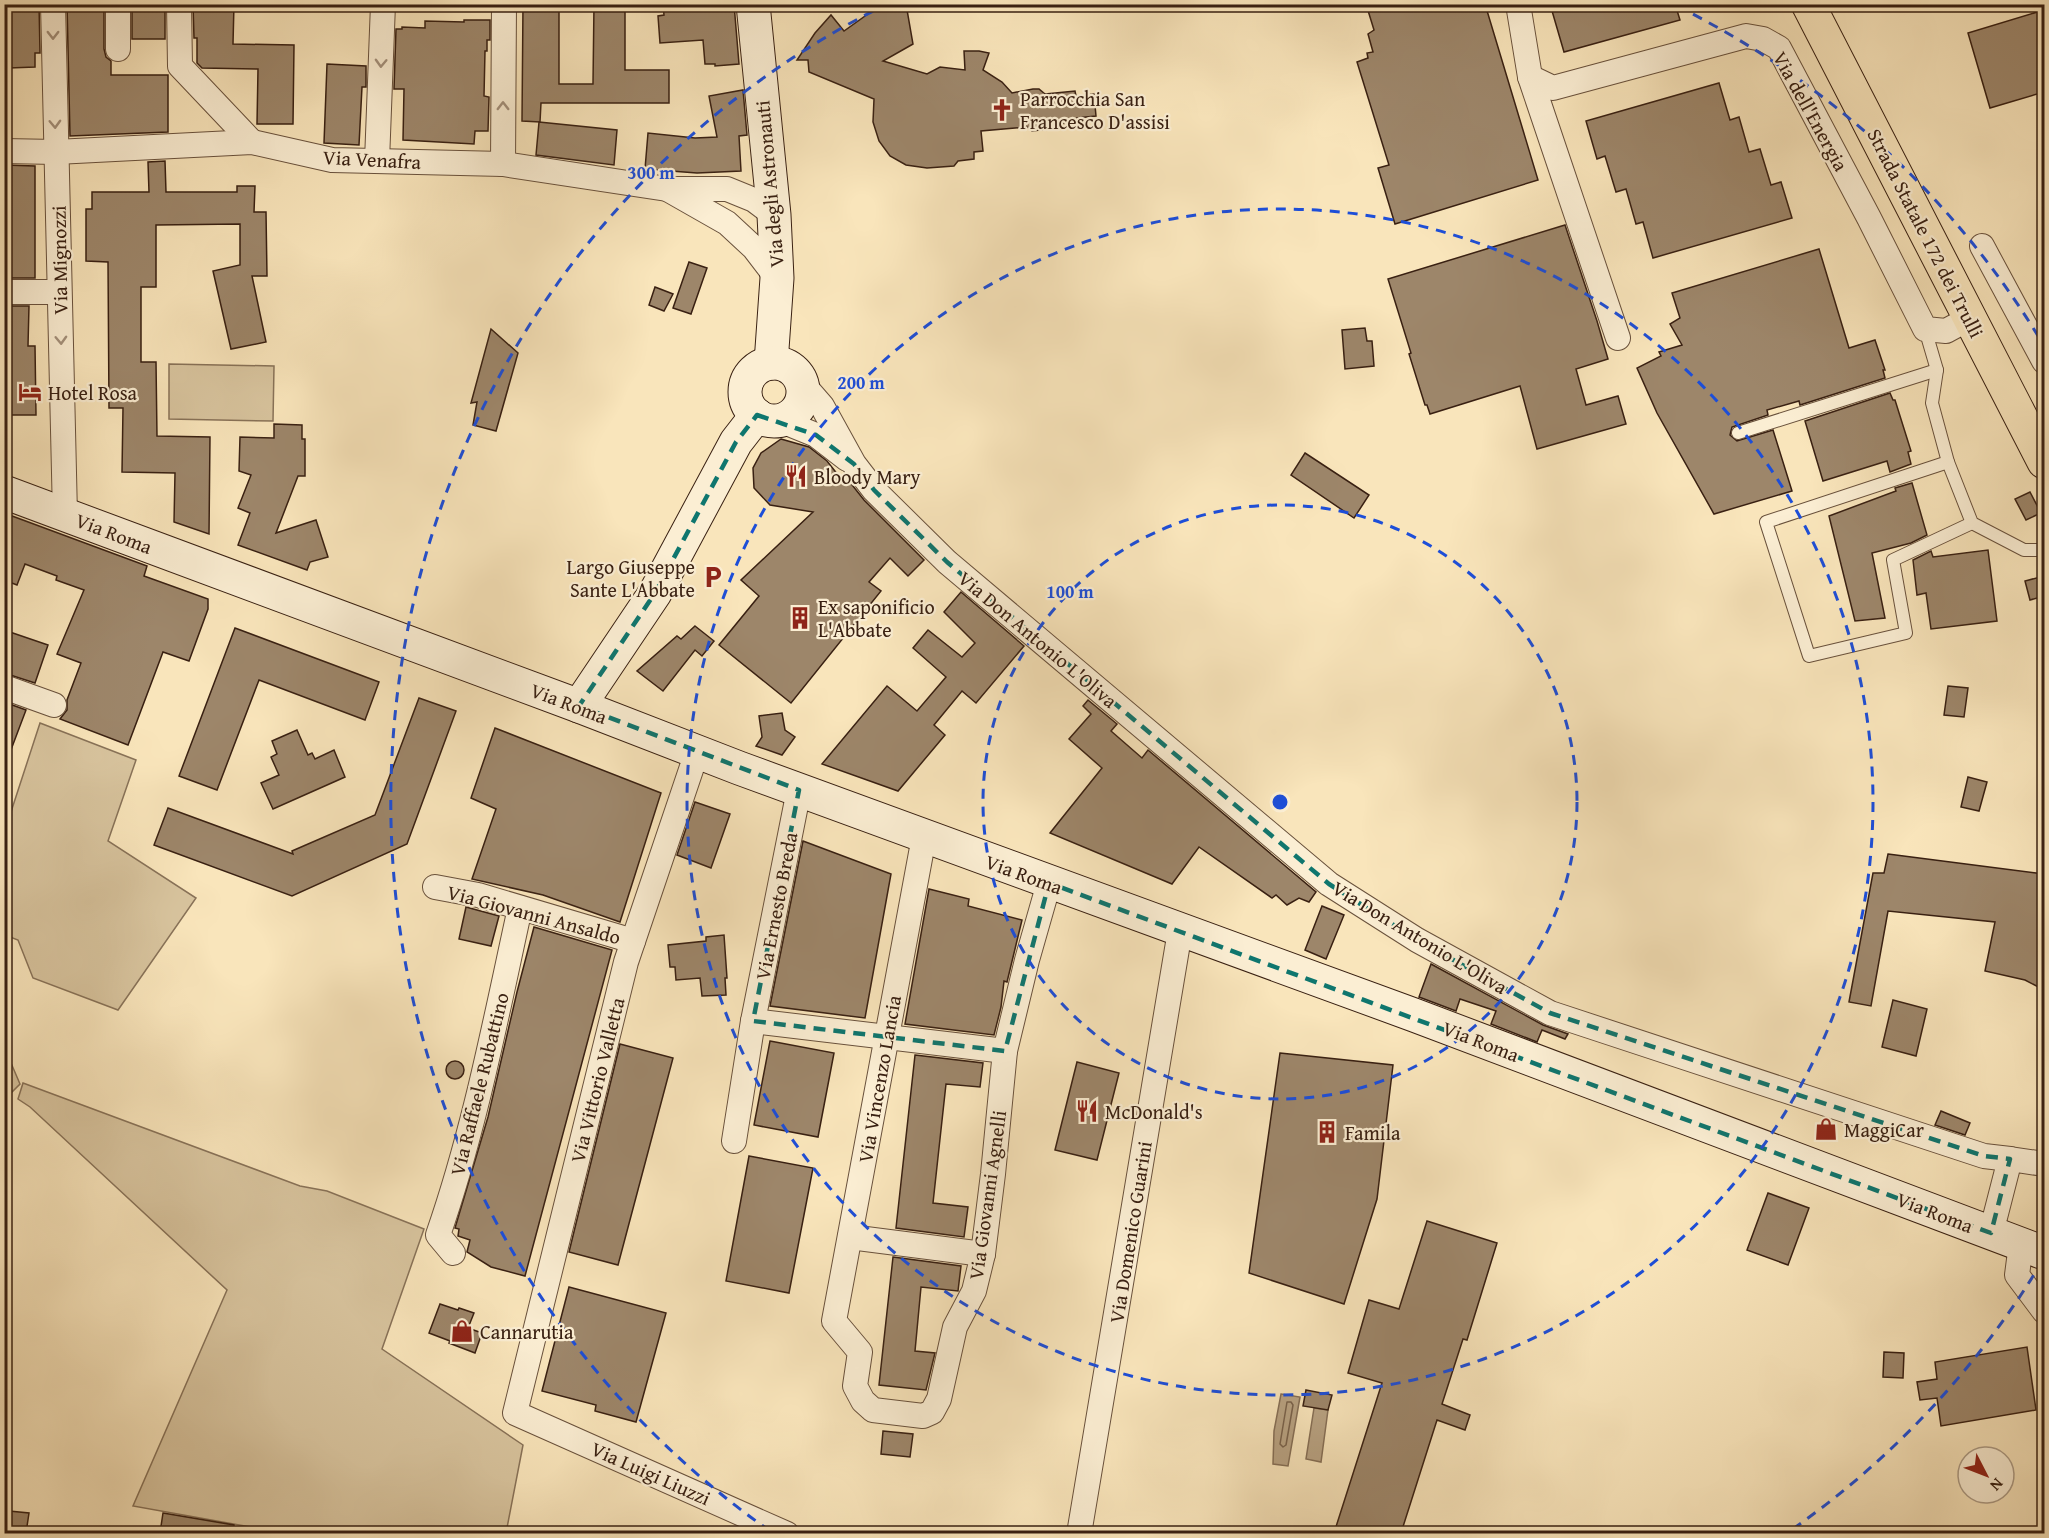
<svg xmlns="http://www.w3.org/2000/svg" width="2049" height="1538" viewBox="0 0 2049 1538" font-family="'Gentium Book Plus',serif">
<rect width="100%" height="100%" fill="#f9e5bb"/>
<filter id="stains"><feTurbulence type="fractalNoise" baseFrequency=".00333" numOctaves="4"/><feColorMatrix values="0 0 0 0 .2 0 0 0 0 .09 0 0 0 0 .02 0 0 0 .5 -.17"/></filter>
<radialGradient id="worn" r=".72"><stop offset=".6" stop-color="#630" stop-opacity="0"/><stop offset="1" stop-color="#630" stop-opacity=".3"/></radialGradient>
<g fill="#d8c49e" stroke="#887258" stroke-width="1.5">
<polygon points="169,364 274,366 273,421 169,419"/>
<polygon points="40,723 136,760 108,841 196,898 118,1010 33,978 18,940 5,935 4,844 9,818"/>
<polygon points="5,1049 20,1084 5,1099 4,1099"/>
<polygon points="23,1083 300,1186 327,1191 424,1229 382,1349 523,1445 506,1533 284,1533 133,1506 227,1290 30,1107 18,1099"/>
</g>
<g fill="#b8a282" stroke="#856e55" stroke-width="1.5">
<polygon points="1281,1394 1300,1397 1288,1466 1273,1464 1274,1431"/>
<polygon points="1314,1408 1328,1410 1321,1462 1306,1459"/>
</g>
<g fill="none" stroke-linecap="round" stroke-linejoin="round">
<polygon stroke="#78614a" stroke-width="1.5" points="1287,1402 1291,1402 1293,1405 1286,1445 1283,1447 1280,1444"/>
</g>
<g fill="#9d866a" stroke="#392012" stroke-width="1.5">
<polygon points="15,4 39,4 40,53 35,53 35,67 9,68 9,32 4,32 4,11 15,11"/>
<polygon points="67,4 104,4 104,49 106,57 111,61 111,75 168,75 168,132 70,136"/>
<rect x="132" y="4" width="33" height="35"/>
<polygon points="193,4 234,4 233,44 294,45 293,124 257,124 258,69 202,68 197,63 197,38 194,38"/>
<polygon points="523,4 559,4 559,84 593,84 594,4 625,4 625,70 669,70 669,103 541,103 540,122 522,121"/>
<polygon points="663,4 734,4 739,64 715,66 715,64 705,64 703,40 660,43 658,16 664,15"/>
<polygon points="882,4 906,4 913,44 883,61 927,74 940,67 965,70 964,51 979,51 989,53 983,70 1002,82 1012,93 1033,89 1039,89 1045,94 1075,91 1076,96 1094,94 1096,116 1077,118 1078,122 1048,125 1048,129 1032,131 1027,127 981,131 983,151 974,152 974,159 958,161 954,166 927,168 906,165 890,156 879,141 873,122 874,99 809,72 808,60 797,60 815,33 831,15 844,31"/>
<polygon points="1366,4 1485,4 1538,180 1395,224 1378,168 1389,165 1357,62 1368,58 1367,53 1373,52 1368,34 1374,30"/>
<polygon points="1550,4 1675,4 1680,20 1564,52"/>
<polygon points="2044,10 2044,92 1990,108 1968,33"/>
<polygon points="464,20 490,20 490,40 487,40 487,51 485,51 484,96 489,97 488,131 475,131 474,144 403,140 404,89 394,89 396,29 402,29 402,27 425,28 425,21 464,22"/>
<polygon points="327,64 366,66 366,87 362,87 359,145 324,143"/>
<polygon points="1719,83 1730,120 1739,117 1749,152 1760,149 1771,185 1781,182 1792,218 1653,258 1643,222 1636,224 1626,189 1616,192 1605,156 1597,159 1586,121"/>
<polygon points="743,90 747,135 739,136 741,171 697,173 645,169 648,133 695,138 717,137 709,96"/>
<polygon points="539,122 617,130 614,165 536,155"/>
<polygon points="165,161 166,192 237,192 237,186 255,186 254,212 266,212 267,276 252,276 266,342 231,349 213,271 240,265 240,224 156,225 156,287 141,287 141,362 156,362 157,436 210,437 209,534 174,522 175,473 122,472 123,408 109,408 108,262 86,261 86,209 92,209 92,192 149,192 148,162"/>
<polygon points="4,165 35,166 35,278 4,278"/>
<polygon points="1565,225 1597,321 1608,359 1576,369 1586,405 1618,396 1626,424 1537,449 1520,386 1430,414 1427,405 1425,405 1409,354 1411,353 1388,279"/>
<polygon points="1819,249 1849,348 1875,340 1885,370 1883,370 1885,378 1800,405 1799,401 1767,410 1768,415 1732,427 1730,435 1737,441 1773,430 1792,491 1714,514 1657,413 1637,368 1661,356 1659,352 1682,345 1670,324 1680,318 1672,293"/>
<polygon points="689,262 707,268 691,314 673,308"/>
<polygon points="655,287 673,294 664,311 649,305"/>
<polygon points="4,306 29,306 28,346 35,346 36,415 4,415"/>
<polygon points="1365,328 1367,341 1372,341 1374,366 1345,369 1342,330"/>
<polygon points="491,329 518,353 496,431 473,425 477,402 471,403"/>
<polygon points="1890,393 1893,400 1895,400 1911,451 1908,452 1911,464 1890,472 1887,461 1823,481 1805,421"/>
<polygon points="274,424 302,425 302,439 305,439 305,476 298,476 276,533 316,520 328,557 310,562 307,570 238,545 250,513 238,508 251,475 239,471 240,437 274,438"/>
<polygon points="781,439 809,447 827,461 846,485 849,481 864,500 924,560 908,576 890,558 869,582 881,591 791,703 719,645 759,596 741,580 813,512 770,505 754,488 753,468 761,453"/>
<polygon points="1305,453 1369,495 1354,518 1291,475"/>
<polygon points="1912,483 1927,535 1911,543 1872,553 1885,618 1855,621 1829,516 1896,491 1895,488"/>
<polygon points="2030,492 2041,513 2026,520 2015,499"/>
<polygon points="4,513 147,566 144,576 208,599 208,609 189,661 163,652 128,745 60,719 67,710 67,700 81,663 57,654 84,590 56,580 57,576 25,564 17,585 4,580"/>
<polygon points="1988,550 1997,621 1931,629 1926,593 1917,595 1913,560 1931,551 1933,557"/>
<polygon points="2044,576 2044,596 2030,600 2025,581"/>
<polygon points="961,592 1024,646 976,703 962,691 934,725 945,735 898,791 822,764 887,686 917,711 946,677 913,648 928,630 962,657 975,643 944,612"/>
<polygon points="695,626 714,641 702,656 695,650 663,691 637,671 677,636 681,639"/>
<polygon points="235,628 379,682 365,720 259,680 217,790 179,776"/>
<polygon points="4,630 48,645 35,683 4,673"/>
<polygon points="1948,686 1968,688 1964,717 1944,715"/>
<polygon points="419,698 456,711 407,844 292,896 154,845 168,808 293,854 292,851 375,815"/>
<polygon points="1088,700 1117,724 1111,731 1142,758 1148,750 1316,892 1309,902 1299,898 1287,905 1276,895 1272,898 1199,847 1172,884 1050,833 1102,768 1069,739 1091,714 1083,706"/>
<polygon points="4,702 26,710 6,763 4,763"/>
<polygon points="782,713 785,730 795,737 782,755 756,746 762,737 759,716"/>
<polygon points="495,728 661,793 620,922 543,895 472,879 496,809 471,798"/>
<polygon points="297,730 308,755 312,753 315,759 334,750 345,777 273,809 261,783 279,775 271,757 277,754 272,741"/>
<polygon points="1968,777 1987,782 1979,811 1961,807"/>
<polygon points="695,802 730,814 711,868 677,855"/>
<polygon points="803,841 891,874 865,1018 770,1006"/>
<polygon points="1888,854 2044,874 2044,990 2025,980 1985,971 1995,922 1888,911 1871,1006 1849,1002 1873,873 1884,873"/>
<polygon points="929,889 969,899 968,906 1022,920 1007,982 1004,981 1001,1007 994,1035 905,1024"/>
<polygon points="1322,906 1344,915 1326,959 1305,950"/>
<polygon points="466,907 499,916 491,946 459,939"/>
<polygon points="534,927 612,950 525,1276 491,1267 467,1252 470,1240 458,1236 459,1229 455,1228 488,1117 517,992"/>
<polygon points="724,935 727,978 725,978 726,995 702,996 700,978 676,980 675,967 670,967 668,945 706,941 706,937"/>
<polygon points="1431,964 1543,1025 1568,1034 1565,1039 1542,1030 1537,1042 1491,1024 1496,1011 1460,999 1456,1011 1419,997"/>
<polygon points="1893,1000 1927,1009 1916,1056 1882,1047"/>
<polygon points="770,1041 834,1053 818,1137 754,1125"/>
<polygon points="620,1044 673,1058 618,1265 569,1252"/>
<polygon points="1280,1053 1393,1065 1377,1199 1344,1304 1249,1273"/>
<polygon points="915,1055 983,1063 980,1087 946,1084 933,1203 968,1207 964,1237 896,1228"/>
<circle cx="455" cy="1070" r="9"/>
<polygon points="1077,1062 1119,1073 1097,1160 1055,1150"/>
<polygon points="1941,1111 1970,1123 1965,1135 1935,1125"/>
<polygon points="749,1156 813,1168 789,1293 726,1281"/>
<polygon points="1768,1193 1809,1208 1788,1265 1747,1250"/>
<polygon points="1427,1221 1497,1243 1467,1340 1463,1339 1442,1404 1470,1415 1465,1430 1437,1420 1401,1533 1334,1533 1382,1383 1348,1373 1369,1300 1399,1309"/>
<polygon points="893,1257 961,1266 958,1291 921,1287 915,1351 935,1353 926,1390 879,1385"/>
<polygon points="569,1287 666,1313 636,1422 595,1411 596,1405 542,1391"/>
<polygon points="440,1304 458,1310 459,1308 474,1313 468,1328 482,1333 475,1353 449,1343 450,1341 429,1333"/>
<polygon points="2027,1347 2036,1410 1941,1426 1937,1398 1920,1400 1917,1382 1937,1379 1935,1362"/>
<polygon points="1884,1352 1904,1353 1903,1378 1883,1377"/>
<polygon points="1306,1390 1332,1395 1328,1410 1303,1406"/>
<polygon points="883,1431 913,1434 910,1457 881,1454"/>
<polygon points="9,1511 29,1513 26,1533 6,1533"/>
<polygon points="163,1513 234,1525 234,1533 160,1533"/>
</g>
<g fill="none" stroke-linecap="round" stroke-linejoin="round">
<g stroke="#69513c" stroke-width="14">
<g id="lane">
<polyline points="1925,329 1937,370 1932,403 1948,462 1972,523 2024,550 2044,550"/>
<polyline points="1738,433 1937,370"/>
<polyline points="1948,462 1766,522 1809,656 1906,633 1893,560 1972,523"/>
</g>
</g>
<g stroke="#69513c" stroke-width="26">
<g id="street">
<polyline points="53,4 65,515"/>
<polyline points="118,4 118,49"/>
<polyline points="179,4 180,66 252,142"/>
<polyline points="1518,4 1530,77 1618,338"/>
<polyline points="1530,77 1553,88 1746,36 1763,39 1779,48 1869,218 1925,329 1946,331 1970,318"/>
<polyline points="4,151 56,152 252,142 332,160 503,164 667,189 727,189 754,200 774,215"/>
<polyline points="377,161 383,4"/>
<polyline points="503,164 504,4"/>
<polyline points="669,190 727,223 754,248 777,278"/>
<polyline points="1982,246 2044,361"/>
<polyline points="4,292 59,292"/>
<polyline points="802,383 822,406 854,464 874,490 947,562 1329,884 1417,940 1550,1013 1984,1156 2010,1159"/>
<polyline points="779,420 816,435 847,459"/>
<polyline points="4,687 54,705"/>
<polyline points="697,752 626,962 515,1413 787,1534"/>
<polyline points="924,837 834,1321 860,1352 855,1386 863,1401 873,1410 923,1416 932,1412 939,1399 955,1327 974,1291 983,1254 993,1174 1005,1051 1027,960 1049,883"/>
<polyline points="435,887 478,895 633,941"/>
<polyline points="753,1021 1005,1051"/>
<polyline points="734,1141 753,1021 799,790"/>
<polyline points="1991,1233 2010,1159 2044,1164"/>
<polyline points="850,1237 983,1254"/>
<polyline points="2021,1244 2017,1275 2044,1311"/>
<path d="M 453,1253 L 438,1235 C 475,1129 496,1017 520,908"/>
<polyline points="1079,1534 1180,931"/>
</g>
</g>
<g stroke="#392012" stroke-width="35">
<g id="secondary">
<polyline points="753,4 774,215 777,278 771,363"/>
<circle cx="774" cy="392" r="29"/>
<polyline points="4,492 579,706 739,768 1414,1015 2044,1253"/>
<polyline points="579,706 655,593 736,442 757,415"/>
</g>
</g>
<g stroke="#392012" stroke-width="35">
<polyline id="primary" points="1808,4 2044,462"/>
</g>
<use href="#lane" stroke="#fbeed3" stroke-width="12"/>
<use href="#street" stroke="#fbeed3" stroke-width="24"/>
<use href="#secondary" stroke="#fbeed3" stroke-width="33"/>
<use href="#primary" stroke="#f9e5bb" stroke-width="33"/>
</g>
<defs><path id="oneway-chevron" d="M-2-3.5L2.5 0L-2 3.5" fill="none" stroke-width="1.6" stroke-linecap="round" stroke-linejoin="round" transform="scale(1.5)"/></defs>
<g stroke="#a4917c">
<use href="#oneway-chevron" transform="translate(53 35) rotate(90)"/>
<use href="#oneway-chevron" transform="translate(381 63) rotate(92)"/>
<use href="#oneway-chevron" transform="translate(503 106) rotate(-90)"/>
<use href="#oneway-chevron" transform="translate(55 124) rotate(88)"/>
<use href="#oneway-chevron" transform="translate(61 340) rotate(88)"/>
</g>
<path fill="none" stroke="#0f766e" stroke-width="4.5" stroke-dasharray="12 8" stroke-linejoin="round" d="M 757,415 L 816,435 L 854,464 L 874,490 L 947,562 L 1329,884 L 1417,940 L 1550,1013 L 1984,1156 L 2010,1159 L 1991,1233 L 1049,883 L 1005,1051 L 753,1021 L 799,790 L 579,706 L 655,593 L 736,442 Z"/>
<g fill="none" stroke="#1d4ed8" stroke-width="3" stroke-dasharray="10 8">
<circle cx="1280" cy="802" r="297"/>
<circle cx="1280" cy="802" r="593"/>
<path d="M2043 1260A890 890 0 0 1 1790 1531M770 1531A890 890 0 0 1 883 6M1677 6A890 890 0 0 1 2043 344"/>
</g>
<defs>
<g id="church-bare" transform="scale(1.8)"><path d="M-1.2-6h2.4v3.5h3.3v2.4h-3.3V6h-2.4V-.1h-3.3v-2.4h3.3Z" fill="#8f2418" stroke="#fbeed3" stroke-width="2.5" paint-order="stroke"/></g>
<g id="hotel-bare" transform="scale(1.8)"><path d="M-6-4.5h1.5V1H6V5H4.5V3h-9V5H-6ZM-4 0a1.8 1.8 0 1 1 3.6 0ZM.5 0V-2.5h3Q6-2.5 6 0Z" fill="#8f2418" stroke="#fbeed3" stroke-width="2.5" paint-order="stroke"/></g>
<g id="restaurant-bare" transform="scale(1.8)"><path d="M-5-6h1v4h1v-4h1v4h1v-4h1v5L-1.5 .5V6h-2V.5L-5-1ZM5-6V6H3V1.5H1.5Q1.5-4 5-6Z" fill="#8f2418" stroke="#fbeed3" stroke-width="2.5" paint-order="stroke"/></g>
<g id="parking-bare" transform="scale(1.8)"><path d="M-3.5-5.5H1a3.5 3.5 0 0 1 0 7H-1V5.5H-3.5ZM-1-3.4V-.6H.8a1.4 1.4 0 0 0 0-2.8Z" fill="#8f2418" stroke="#fbeed3" stroke-width="2.5" paint-order="stroke"/></g>
<g id="building-bare" transform="scale(1.8)"><path d="M-4-6H4V6H1V3H-1V6H-4ZM-2.5-4.3h1.7v1.8h-1.7ZM.8-4.3h1.7v1.8H.8ZM-2.5-1h1.7V.8h-1.7ZM.8-1h1.7V.8H.8Z" fill="#8f2418" stroke="#fbeed3" stroke-width="2.5" paint-order="stroke"/></g>
<g id="shop-bare" transform="scale(1.8)"><path d="M-5-2.5h2.3a2.7 3.5 0 0 1 5.4 0H5L5.5 6h-11ZM-1.5-2.5h3a1.5 2.3 0 0 0-3 0Z" fill="#8f2418" stroke="#fbeed3" stroke-width="2.5" paint-order="stroke"/></g>
</defs>
<g fill-rule="evenodd">
<use href="#church-bare" x="1002" y="110"/>
<use href="#hotel-bare" x="30" y="392"/>
<use href="#restaurant-bare" x="796" y="476"/>
<use href="#parking-bare" x="713" y="577"/>
<use href="#building-bare" x="800" y="618"/>
<use href="#restaurant-bare" x="1087" y="1111"/>
<use href="#shop-bare" x="1826" y="1129"/>
<use href="#building-bare" x="1327" y="1132"/>
<use href="#shop-bare" x="462" y="1331"/>
</g>
<g text-anchor="middle" dominant-baseline="central" stroke-width="4.5" stroke-linejoin="round" paint-order="stroke">
<g font-size="20" fill="#392012" stroke="#fbeed3" text-anchor="start">
<text x="1020" y="98">Parrocchia San<tspan x="1020" dy="23">Francesco D'assisi</tspan></text>
<text x="48" y="392">Hotel Rosa</text>
<text x="814" y="476">Bloody Mary</text>
<text x="695" y="566" text-anchor="end">Largo Giuseppe<tspan x="695" dy="23">Sante L'Abbate</tspan></text>
<text x="818" y="606">Ex saponificio<tspan x="818" dy="23">L'Abbate</tspan></text>
<text x="1105" y="1111">McDonald's</text>
<text x="1844" y="1129">MaggiCar</text>
<text x="1345" y="1132">Famila</text>
<text x="480" y="1331">Cannarutia</text>
</g>
<g font-size="20" fill="#392012" stroke="#fbeed3">
<text transform="translate(1811 111) rotate(61)">Via dell'Energia</text>
<text transform="translate(372 159) rotate(3)">Via Venafra</text>
<text transform="translate(769 184) rotate(-95)">Via degli Astronauti</text>
<text transform="translate(1926 233) rotate(63)">Strada Statale 172 dei Trulli</text>
<text transform="translate(59 260) rotate(-91)">Via Mignozzi</text>
<text transform="translate(114 533) rotate(21)">Via Roma</text>
<text transform="translate(1038 639) rotate(40)">Via Don Antonio L'Oliva</text>
<text transform="translate(569 703) rotate(21)">Via Roma</text>
<text transform="translate(1024 874) rotate(20)">Via Roma</text>
<text transform="translate(776 906) rotate(-79)">Via Ernesto Breda</text>
<text transform="translate(534 914) rotate(15)">Via Giovanni Ansaldo</text>
<text transform="translate(1420 937) rotate(31)">Via Don Antonio L'Oliva</text>
<text transform="translate(1481 1041) rotate(21)">Via Roma</text>
<text transform="translate(879 1079) rotate(-80)">Via Vincenzo Lancia</text>
<text transform="translate(597 1080) rotate(-76)">Via Vittorio Valletta</text>
<text transform="translate(479 1084) rotate(-76)">Via Raffaele Rubattino</text>
<text transform="translate(987 1195) rotate(-82)">Via Giovanni Agnelli</text>
<text transform="translate(1935 1212) rotate(21)">Via Roma</text>
<text transform="translate(1130 1232) rotate(-81)">Via Domenico Guarini</text>
<text transform="translate(651 1473) rotate(24)">Via Luigi Liuzzi</text>
</g>
</g>
<circle cx="1280" cy="802" r="9" fill="#1d4ed8" stroke="#fbeed3" stroke-width="3"/>
<g font-size="18" text-anchor="middle" font-weight="bold" fill="#1d4ed8" stroke="#fbeed3" stroke-width="4.5" stroke-linejoin="round" paint-order="stroke">
<text x="651" y="179">300 m</text>
<text x="861" y="389">200 m</text>
<text x="1070" y="598">100 m</text>
</g>
<rect width="2049" height="1538" fill="none" stroke="#f9e5bb" stroke-width="24"/>
<rect x="6" y="6" width="2037" height="1526" fill="none" stroke="#392012" stroke-width="3"/>
<rect x="12" y="12" width="2025" height="1514" fill="none" stroke="#392012" stroke-width="1.5"/>
<g transform="translate(1986 1475) rotate(132)"><circle r="28" fill="#fbeed3" stroke="#ad9c86" stroke-width="1.5"/>
<path d="M0-4.5L10 22L0 15L-10 22Z" fill="#8f2418"/>
<text y="-9" font-size="16" font-weight="bold" text-anchor="middle" fill="#392012">N</text>
</g>
<rect width="100%" height="100%" filter="url(#stains)"/>
<rect width="100%" height="100%" fill="url(#worn)"/>
</svg>
